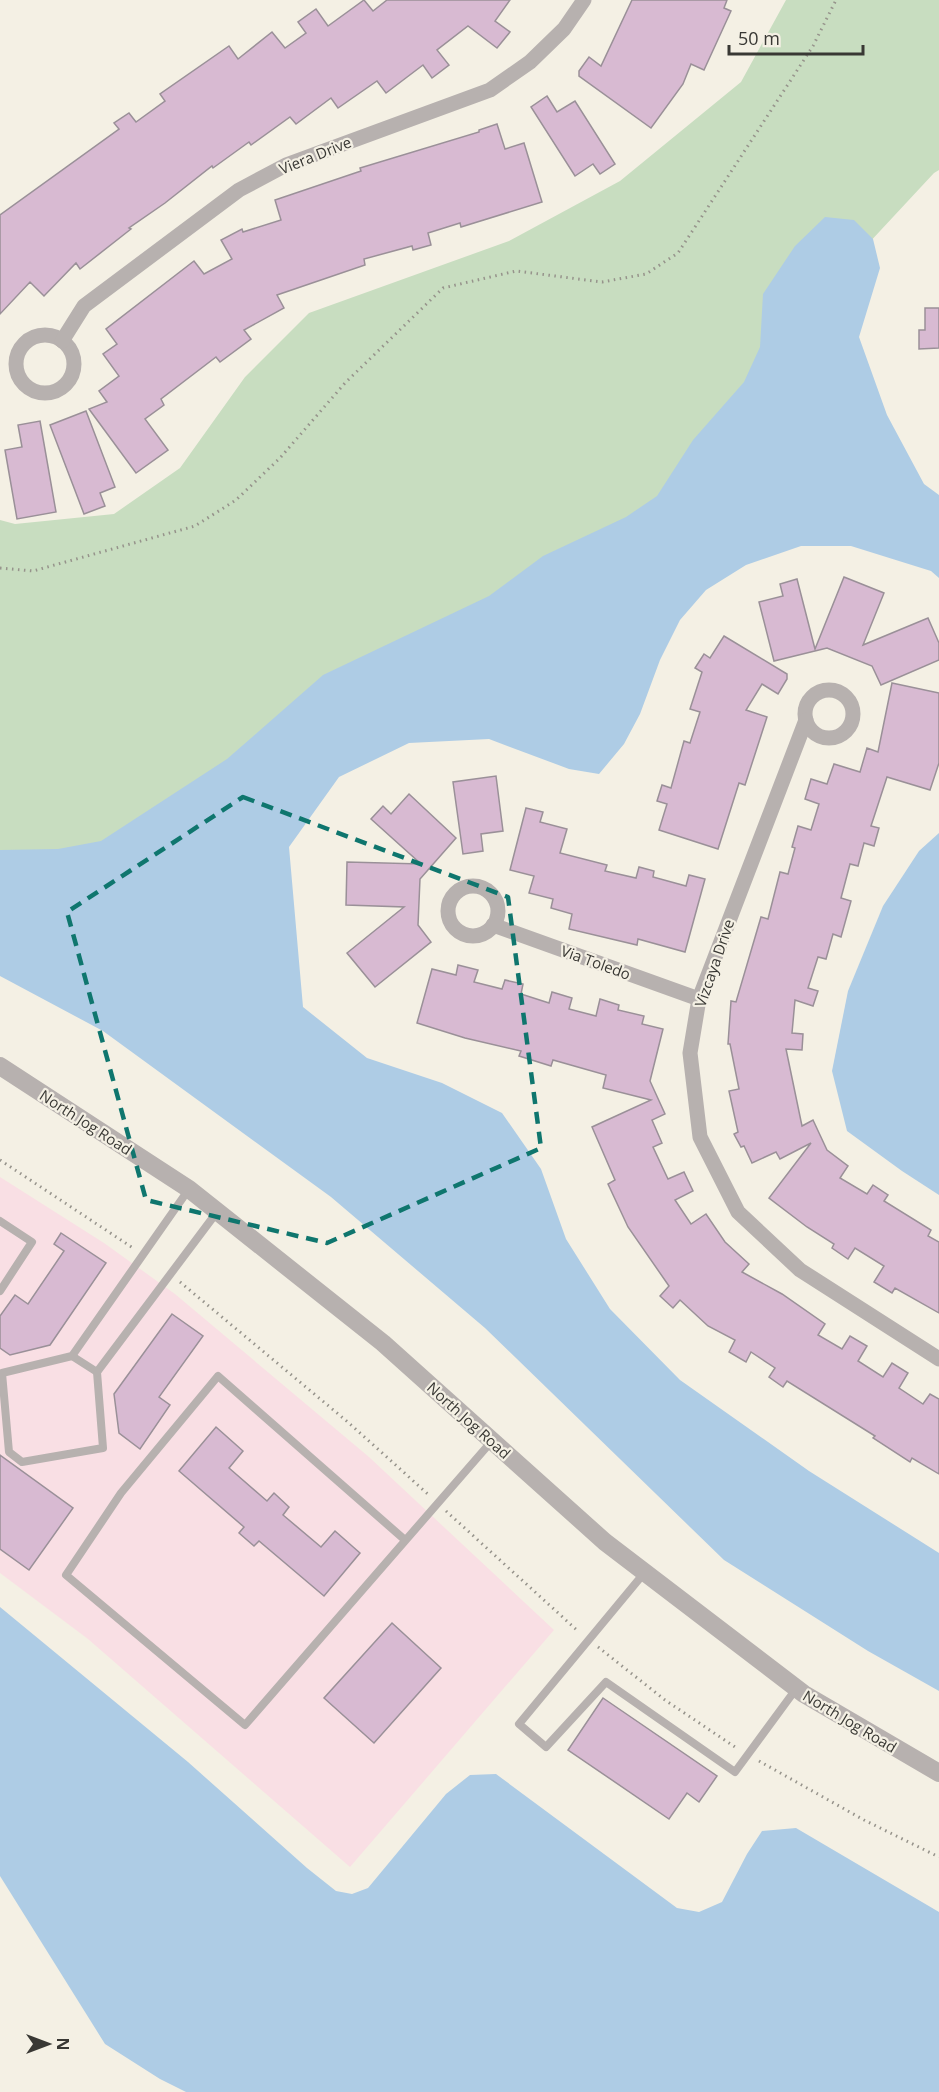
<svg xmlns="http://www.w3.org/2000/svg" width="939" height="2092" viewBox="0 0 939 2092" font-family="'Open Sans',sans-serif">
<rect width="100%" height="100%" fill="#f4f0e4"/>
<polygon fill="#f9dfe4" points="0,1177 104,1243 175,1294 369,1457 554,1630 350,1867 88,1639 0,1573"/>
<polygon fill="#c8ddc0" points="786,0 939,0 939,170 934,173 840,274 765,424 108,870 0,871 0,520 15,524 114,514 180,468 245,377 309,313 509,241 620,181 741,82"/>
<g fill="#aecce5">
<polygon points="825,217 854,220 873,239 880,268 859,337 887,415 924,484 939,495 939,578 931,571 851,546 801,546 746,565 706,590 680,620 660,660 640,714 624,744 599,774 569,769 489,739 409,743 339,777 289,847 303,1007 367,1058 442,1083 502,1113 541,1169 566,1239 610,1309 680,1380 809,1471 939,1553 939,1691 868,1651 724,1560 485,1328 331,1197 103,1031 0,976 0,850 58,849 101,841 227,759 323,675 489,596 543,556 626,517 657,496 693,440 744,382 760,347 763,294 795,246"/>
<polygon points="939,833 939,1195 902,1171 847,1131 832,1071 848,991 883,906 919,851"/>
<polygon points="0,1607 188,1762 307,1868 336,1891 352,1894 368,1888 446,1794 470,1775 496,1774 677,1908 699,1912 722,1902 747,1854 762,1831 796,1828 939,1912 939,2092 186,2092 160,2079 105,2044 0,1876"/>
</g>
<g fill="#d8bad2" stroke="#9a9098" stroke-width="1.5">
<polygon points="364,0 373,11 387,0 510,0 495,21 510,32 497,48 468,26 437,50 449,65 432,78 423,65 386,93 377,81 338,108 331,98 296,124 290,117 251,145 249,142 213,168 212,166 165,203 129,228 131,229 80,269 76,263 44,296 30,282 0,314 0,215 119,129 114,123 129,113 136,122 165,101 160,94 229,46 238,59 272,32 285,48 306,33 298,22 316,9 328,26"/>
<polygon points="632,0 727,0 724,8 731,11 704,70 691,64 683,84 651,128 579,76 579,71 589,57 601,66"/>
<polygon points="547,96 557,112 575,101 615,164 600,174 593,164 575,176 531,107"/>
<polygon points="497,124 505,149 524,143 542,202 461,227 460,223 428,233 431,245 413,250 412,246 364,259 365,265 277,295 284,308 244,330 251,339 220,362 216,357 161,399 164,405 145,419 168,450 136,473 89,409 107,402 99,391 119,376 103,354 117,344 106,329 194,261 204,274 232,259 221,240 242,229 243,232 281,220 275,200 361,171 360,168 479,132 479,130"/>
<polygon points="925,308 939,308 939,348 919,349 919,330 925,330"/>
<polygon points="86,411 115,487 100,493 105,506 84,514 50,425"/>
<polygon points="40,421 56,512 17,519 5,450 22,447 18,425"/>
<polygon points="844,577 884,593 863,645 928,618 939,643 939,660 881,685 872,666 827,648 774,661 759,602 783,596 780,584 797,579 815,649"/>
<polygon points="724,636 787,674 787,679 778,694 762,684 746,710 767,717 745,785 739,783 718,849 659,830 667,804 657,801 662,785 671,788 684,741 690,743 700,712 690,709 702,672 695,668 704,654 710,658"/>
<polygon points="892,683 939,693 939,763 930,790 887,777 871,826 879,828 874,846 864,843 858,866 850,864 841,898 851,901 841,937 833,934 826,959 818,957 808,988 818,991 813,1006 795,1000 792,1033 803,1034 802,1050 786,1049 802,1126 813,1120 827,1150 848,1166 840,1178 867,1194 873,1185 888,1195 884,1201 931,1230 928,1236 939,1242 939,1313 895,1288 892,1293 874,1282 884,1266 855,1248 848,1259 832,1248 834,1244 807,1227 769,1198 811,1143 780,1159 776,1152 752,1163 744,1146 741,1147 734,1134 738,1132 729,1091 739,1089 730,1044 728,1044 731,1001 736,1002 761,917 768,919 780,872 788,874 795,848 792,847 798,826 811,830 819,804 805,799 811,779 827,784 834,764 860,772 867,748 878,752"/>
<polygon points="496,776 503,831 481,834 483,851 463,854 453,782"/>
<polygon points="409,794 456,838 420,879 418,925 431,942 375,987 347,953 404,907 346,905 347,862 421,864 371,819 383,806 391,814"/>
<polygon points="526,808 543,812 540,822 567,829 560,853 607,865 605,871 636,878 639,867 654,871 653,877 686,886 689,875 705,879 685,952 638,939 637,945 569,929 572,914 551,908 553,899 529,893 534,876 510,870"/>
<polygon points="458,965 478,970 474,982 502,989 505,980 523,984 521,994 549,1003 552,992 572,998 569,1009 596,1016 600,999 619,1005 618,1010 644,1016 642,1024 663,1029 650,1081 665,1114 652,1120 662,1143 653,1147 668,1179 684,1172 693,1191 675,1200 691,1224 706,1214 725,1242 749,1264 742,1272 782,1294 825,1324 818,1335 842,1349 850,1336 867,1346 858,1361 883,1377 892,1363 908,1373 899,1388 923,1404 930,1394 939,1399 939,1474 912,1458 910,1462 873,1438 875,1436 787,1381 783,1387 769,1377 775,1368 751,1352 746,1362 729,1352 735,1340 708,1326 680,1300 673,1308 660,1296 669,1286 628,1227 608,1184 615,1180 592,1127 651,1100 603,1088 606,1075 553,1060 551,1066 519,1056 521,1051 465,1038 417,1023 432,969 456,975"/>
<polygon points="61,1233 106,1263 50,1345 10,1355 0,1348 0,1316 15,1295 28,1304 64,1251 54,1244"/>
<polygon points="172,1314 203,1336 159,1397 170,1405 140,1449 119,1433 114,1394"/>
<polygon points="216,1427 243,1451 229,1468 267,1501 274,1493 289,1507 283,1515 321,1547 335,1531 360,1553 324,1596 259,1541 254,1546 239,1533 244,1527 179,1471"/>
<polygon points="0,1455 73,1508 29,1570 0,1549"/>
<polygon points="392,1623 441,1668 374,1743 324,1698"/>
<polygon points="603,1698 717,1776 699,1802 687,1793 669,1819 568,1750"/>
</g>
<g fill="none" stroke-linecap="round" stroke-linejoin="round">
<g stroke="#96938b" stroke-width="3" stroke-dasharray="1.5 4.5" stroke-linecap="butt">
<polyline points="0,568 33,571 195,526 236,500 280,458 345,383 443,288 516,271 602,282 646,274 678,253 813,46 836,0"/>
<polyline points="0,1160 133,1248"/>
<polyline points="180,1282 349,1423 430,1496"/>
<polyline points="446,1511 579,1632"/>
<polyline points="598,1647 665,1700 738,1749"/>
<polyline points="759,1761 864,1820 939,1857"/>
</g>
<g stroke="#b7b1af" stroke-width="8">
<polyline points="189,1189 72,1356 2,1373 9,1452 22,1462 103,1448 97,1372 217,1212"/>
<polyline points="0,1221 32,1242 0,1291"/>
<polyline points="72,1356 97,1372"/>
<polyline points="405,1540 218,1376 121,1493 66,1575 245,1725 491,1442"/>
<polyline points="645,1572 519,1724 546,1747 606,1682 735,1772 796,1689"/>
</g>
<g stroke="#b7b1af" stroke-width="15">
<circle cx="45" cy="364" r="29"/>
<polyline points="62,341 84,306 239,190 286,165 490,90 530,62 564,29 584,0"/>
<circle cx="829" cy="714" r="24"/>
<polyline points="806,720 699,999 690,1053 700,1137 738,1212 800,1270 939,1359"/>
<circle cx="473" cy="911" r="25"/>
<polyline points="493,925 699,999"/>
</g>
<polyline stroke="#b7b1af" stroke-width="18" points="0,1066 189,1189 383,1343 605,1542 804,1694 939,1773"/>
</g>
<path fill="none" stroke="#0f766e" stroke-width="4.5" stroke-dasharray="12 8" stroke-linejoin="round" d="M 243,797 L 508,897 L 541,1148 L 327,1243 L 146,1200 L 67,912 Z"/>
<g text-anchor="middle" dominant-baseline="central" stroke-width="4.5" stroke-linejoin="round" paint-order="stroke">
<g font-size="15" fill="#393834" stroke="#f4f0e4">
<text transform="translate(315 155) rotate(-22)">Viera Drive</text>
<text transform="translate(596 962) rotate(20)">Via Toledo</text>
<text transform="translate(714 963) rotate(-71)">Vizcaya Drive</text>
<text transform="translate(86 1122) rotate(33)">North Jog Road</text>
<text transform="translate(469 1420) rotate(42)">North Jog Road</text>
<text transform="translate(850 1721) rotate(31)">North Jog Road</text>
</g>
</g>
<g transform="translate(48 2044) rotate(90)" stroke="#f4f0e4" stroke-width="4.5" paint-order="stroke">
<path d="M0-4.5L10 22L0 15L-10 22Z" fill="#393834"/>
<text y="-9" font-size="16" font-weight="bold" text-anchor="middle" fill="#393834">N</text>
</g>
<path d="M729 45v9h134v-9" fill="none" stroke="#393834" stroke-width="3"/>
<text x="738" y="45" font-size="18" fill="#393834" stroke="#f4f0e4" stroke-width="4.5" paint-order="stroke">50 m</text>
</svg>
